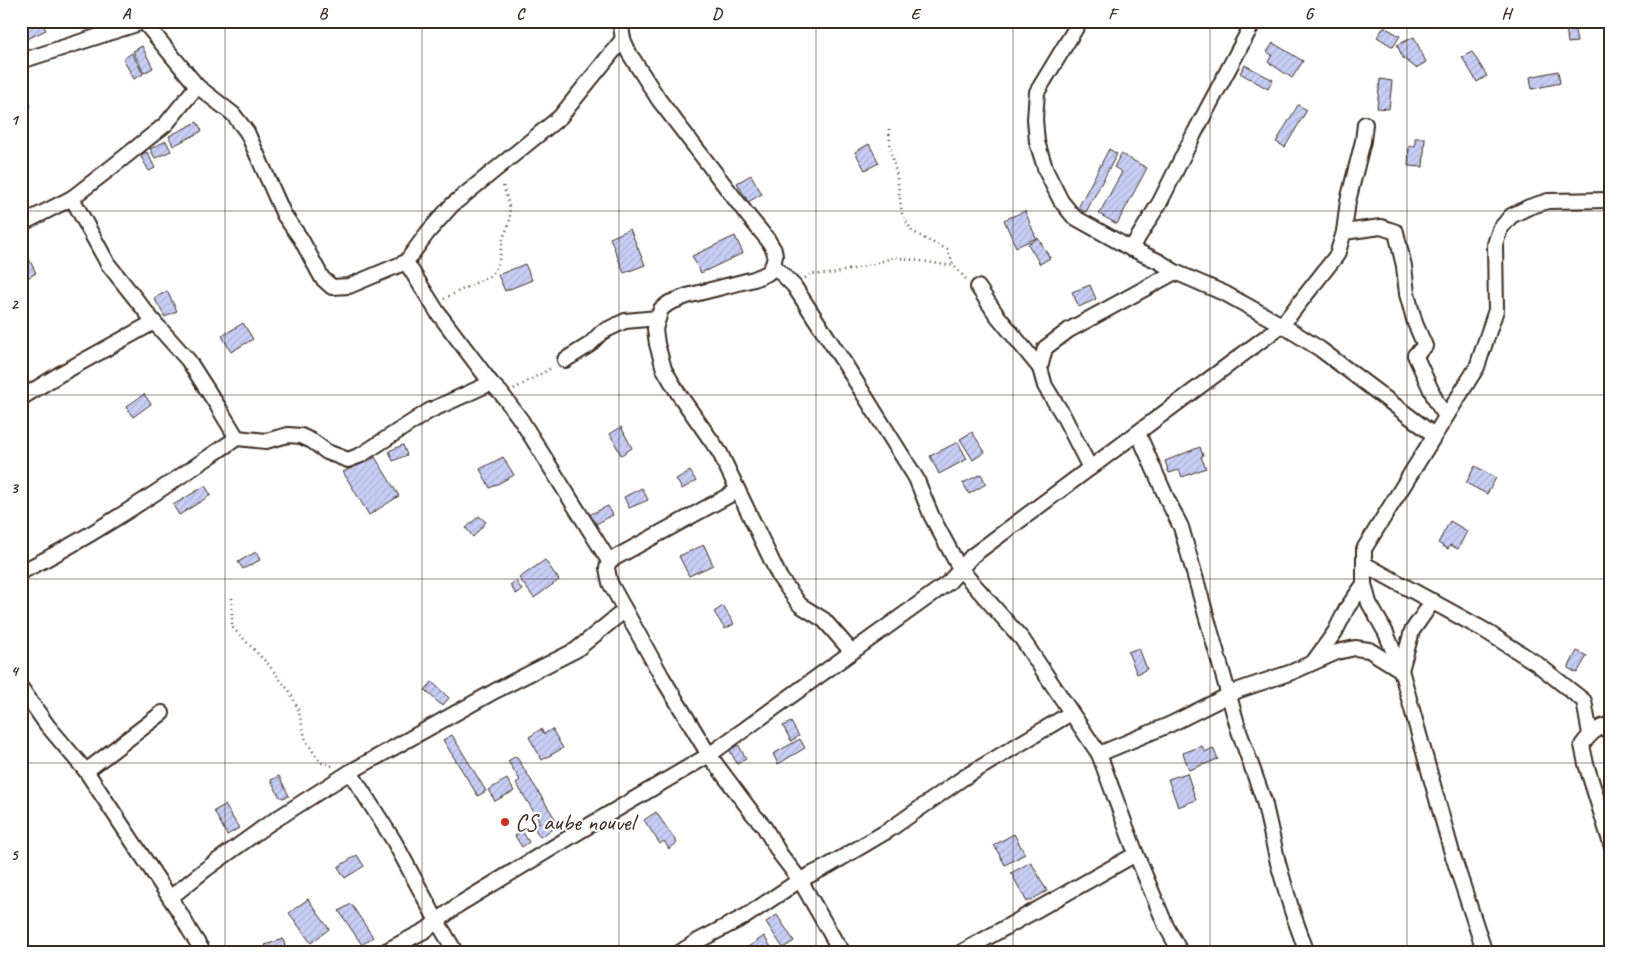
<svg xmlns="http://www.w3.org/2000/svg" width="1632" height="974" viewBox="0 0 1632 974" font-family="Caveat,sans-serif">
<defs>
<pattern id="building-hatch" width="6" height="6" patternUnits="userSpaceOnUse" patternTransform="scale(1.25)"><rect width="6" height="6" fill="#c8cff7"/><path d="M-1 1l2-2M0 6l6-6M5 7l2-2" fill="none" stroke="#adb2d3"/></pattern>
</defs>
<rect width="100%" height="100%" fill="#fff"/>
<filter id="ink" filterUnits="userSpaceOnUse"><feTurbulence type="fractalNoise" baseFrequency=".02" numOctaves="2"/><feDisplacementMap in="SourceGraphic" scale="10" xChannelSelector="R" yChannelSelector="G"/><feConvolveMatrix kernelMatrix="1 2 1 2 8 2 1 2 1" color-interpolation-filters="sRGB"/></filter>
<g filter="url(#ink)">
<g fill="url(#building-hatch)" stroke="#3b2a1e">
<polygon points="21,21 41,21 46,30 21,42"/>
<polygon points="1431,21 1442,21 1442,22 1432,26"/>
<polygon points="1574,25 1577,42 1568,43 1566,26"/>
<polygon points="1384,27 1400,36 1393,47 1377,37"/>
<polygon points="1414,37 1426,62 1416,68 1403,58 1397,45"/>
<polygon points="1273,43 1303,61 1292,78 1268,62 1272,55 1267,52"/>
<polygon points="142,46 153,68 144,73 133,51"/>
<polygon points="1472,52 1487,76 1477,82 1462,57"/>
<polygon points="132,53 143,74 134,79 123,59"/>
<polygon points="1245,65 1273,80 1268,89 1240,73"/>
<polygon points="1558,71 1560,83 1532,89 1530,77"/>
<polygon points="1380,79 1392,81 1389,109 1377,108"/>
<polygon points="26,93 31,107 21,111 21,95"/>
<polygon points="1298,105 1307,110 1285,147 1276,142"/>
<polygon points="197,122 202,131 173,146 169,136"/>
<polygon points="1415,138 1425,138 1423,167 1408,166 1409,146 1415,146"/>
<polygon points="166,141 171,151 155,158 150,149"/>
<polygon points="869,144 879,163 865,170 855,152"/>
<polygon points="1109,149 1117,154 1086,212 1078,208"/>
<polygon points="147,152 155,168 149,171 140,155"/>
<polygon points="1121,154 1147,168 1117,224 1099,214 1122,172 1114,167"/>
<polygon points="751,175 762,194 748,202 737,183"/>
<polygon points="1025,211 1036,238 1016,247 1004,220"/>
<polygon points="630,229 645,265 624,273 610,238"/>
<polygon points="735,236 743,253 701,273 692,256"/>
<polygon points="1038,238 1050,258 1040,264 1028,244"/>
<polygon points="22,245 36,273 22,281 21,279"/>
<polygon points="525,264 532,280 505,291 498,275"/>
<polygon points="1090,285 1096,299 1079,307 1072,292"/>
<polygon points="167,291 177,311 165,317 154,298"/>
<polygon points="243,323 253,339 231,352 222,336"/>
<polygon points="144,394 151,404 133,417 126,407"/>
<polygon points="621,427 632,448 621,455 610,434"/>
<polygon points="972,432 985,452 973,460 960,439"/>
<polygon points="958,442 967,459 939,474 930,456"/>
<polygon points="403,445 407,455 393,461 389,451"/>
<polygon points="1200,447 1203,456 1201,457 1206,468 1182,477 1179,470 1169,473 1165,461"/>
<polygon points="375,457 399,496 369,515 343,472"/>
<polygon points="503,457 514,475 490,488 480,469"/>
<polygon points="1475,466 1496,478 1487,494 1466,483"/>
<polygon points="690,471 696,481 682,489 676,479"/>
<polygon points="981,474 986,484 969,494 963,483"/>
<polygon points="205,486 211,495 179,515 173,505"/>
<polygon points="642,488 648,500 629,508 624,497"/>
<polygon points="608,506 613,515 594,525 589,515"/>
<polygon points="479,516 486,522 473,537 466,528"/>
<polygon points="1450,521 1467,531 1458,549 1450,545 1448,549 1438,543"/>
<polygon points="704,545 713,565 689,576 679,556"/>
<polygon points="256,552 260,560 243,569 238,562"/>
<polygon points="545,560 559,580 534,598 519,578"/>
<polygon points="516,581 522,590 516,594 510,585"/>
<polygon points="723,606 734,624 725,629 714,612"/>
<polygon points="1139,648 1147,669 1137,674 1128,652"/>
<polygon points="1577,651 1587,656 1577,673 1568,668"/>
<polygon points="432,682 449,698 442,706 425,690"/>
<polygon points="791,722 799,736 791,741 783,726"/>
<polygon points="541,729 544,734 552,729 563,748 542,760 529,737"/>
<polygon points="452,735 486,791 478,796 443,740"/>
<polygon points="800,739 805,748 778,764 773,754"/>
<polygon points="737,742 746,759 737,764 728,747"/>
<polygon points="1202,746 1205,752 1213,748 1218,759 1189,770 1183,753"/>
<polygon points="516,756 559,825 540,837 533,826 540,822 516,783 520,780 508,761"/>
<polygon points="1187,773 1196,800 1178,807 1168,779"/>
<polygon points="279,776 289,796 283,798 279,796 271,780"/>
<polygon points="507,779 514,791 495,801 488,790"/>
<polygon points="225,805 239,828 227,835 214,811"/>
<polygon points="656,812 677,843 669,849 664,841 660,844 644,820"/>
<polygon points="522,831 529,842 522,847 515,836"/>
<polygon points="1014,834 1025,854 1005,865 994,845"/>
<polygon points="357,855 364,866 345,878 338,867"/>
<polygon points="1031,862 1047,891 1027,902 1011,873"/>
<polygon points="308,899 329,929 311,943 289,913"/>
<polygon points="351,904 373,937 362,945 339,911"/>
<polygon points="777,915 794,941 783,948 766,922"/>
<polygon points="764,936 774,952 747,953 745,949"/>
<polygon points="283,939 287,953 267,953 265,945"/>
<polygon points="1550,948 1552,953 1536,953"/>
</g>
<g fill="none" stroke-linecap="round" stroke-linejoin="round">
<g stroke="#3b2a1e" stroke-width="18">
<g id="minor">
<polyline points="620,21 623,39 629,53 643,75 659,100 749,217 768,240 774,250 775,256 773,265 768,273 754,279 687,296 669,303 661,309 655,329 657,344 664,369 678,393 720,453 780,578 800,605 824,620 852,652"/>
<polyline points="1080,21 1037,92 1035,119 1037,142 1046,171 1061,201 1074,217 1126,246 1160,262 1175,272 1226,294 1282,325 1320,349 1434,435"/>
<polyline points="145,23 197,86 233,114 247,132 284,215 301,239 322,278 332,287 349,286 406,262 428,232 452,205 560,117 623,39"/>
<polyline points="21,61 146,21"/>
<polyline points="21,224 72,198 112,167 166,124 197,86"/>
<polyline points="1344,232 1348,201 1363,141 1365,124"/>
<polyline points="1131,249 1160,202 1195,132 1254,21"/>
<polyline points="406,262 438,313 491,383 501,393 521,420 609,561 607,568 610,583 662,677 709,755 753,814 763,825 780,854 800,880 836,943 844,953"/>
<polyline points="773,265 794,286 843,361 916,478 932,517 960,569 1022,639 1099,754 1136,854 1166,926 1181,953"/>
<polyline points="978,287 996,314 1040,368"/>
<polyline points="565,360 589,345 602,332 625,321 658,318"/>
<polyline points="21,398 60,374 154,322 108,264 72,198"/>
<polyline points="1138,433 1167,499 1181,527 1239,731 1264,801 1278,863 1292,911 1307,953"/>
<polyline points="237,438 266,441 288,435 301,436 312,441 327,452 348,460 361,455 429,411 491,383"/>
<polyline points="1090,468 1063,415 1045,386 1040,368 1045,348 1069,330 1175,272"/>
<polyline points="609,561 737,491"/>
<polyline points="1364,564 1484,630 1536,663 1584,701 1590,734"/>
<path d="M 21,572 C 98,534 167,485 237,438 L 217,405 L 188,360 L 154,322"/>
<polyline points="1314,661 1335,632 1347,608 1364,584"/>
<polyline points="21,688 47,725 86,771 180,913 190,931 204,953"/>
<path d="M 1611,724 C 1597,727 1590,734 1582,745 L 1586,764 L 1611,844"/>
<polyline points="1099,754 1171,724 1239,690 1292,672 1337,652 1355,648 1369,650 1401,670 1412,631 1433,601"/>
<polyline points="86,771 162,713"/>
<polyline points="350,772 394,841 437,921 456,953"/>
<polyline points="170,898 206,869 267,825 350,772 495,691 576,650 625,610"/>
<polyline points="382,953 426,930 458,905 590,825 709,755 949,582 972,556 1282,325 1337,255 1344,232 1381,227 1396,232 1404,266 1407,294 1415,323 1425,346 1415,355 1437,403 1446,416"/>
<polyline points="679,953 696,942 746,916 800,880 828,866 889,830 963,778 1071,713"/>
<polyline points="960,953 1136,854"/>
<polyline points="1485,953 1452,853 1401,670 1386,633 1369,603 1364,584 1364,549 1477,367 1496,310 1495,244 1500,229 1511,216 1529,207 1548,201 1611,200"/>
</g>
</g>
<g stroke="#3b2a1e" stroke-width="2.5" stroke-dasharray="1 4" stroke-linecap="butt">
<polyline points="889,129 891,152 897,177 902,214 912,231 927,240 947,249 954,266"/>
<polyline points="805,278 810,274 832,274 874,264 894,257 954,266 967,280"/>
<path d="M 444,299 L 489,276 C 502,266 499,251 504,236 C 506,230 510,224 510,218 C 510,206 506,194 502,183"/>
<polyline points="514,389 553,367"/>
<polyline points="232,598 232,627 268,664 290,692 298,709 306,741 321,763 333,766"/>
</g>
<use href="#minor" stroke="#fff" stroke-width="14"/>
</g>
</g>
<path fill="none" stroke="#3b2a1e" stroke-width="1" stroke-opacity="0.55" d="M 225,21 L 225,953M 422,21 L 422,953M 619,21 L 619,953M 816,21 L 816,953M 1013,21 L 1013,953M 1210,21 L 1210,953M 1407,21 L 1407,953M 21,211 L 1611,211M 21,395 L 1611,395M 21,579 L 1611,579M 21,763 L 1611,763"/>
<circle fill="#c8321e" stroke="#fff" stroke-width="2" cx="505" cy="822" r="5"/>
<g text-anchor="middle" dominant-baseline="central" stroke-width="4" stroke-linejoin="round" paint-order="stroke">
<g font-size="24" fill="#3b2a1e" stroke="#fff" text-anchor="start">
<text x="515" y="822">CS aube nouvel</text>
</g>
</g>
<rect width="1632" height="974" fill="none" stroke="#fff" stroke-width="55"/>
<rect x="28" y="28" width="1576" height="918" fill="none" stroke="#3b2a1e" stroke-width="2"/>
<g font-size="16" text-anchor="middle" font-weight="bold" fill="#3b2a1e">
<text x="126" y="19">A</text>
<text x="323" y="19">B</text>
<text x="520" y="19">C</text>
<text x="717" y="19">D</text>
<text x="915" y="19">E</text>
<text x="1112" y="19">F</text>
<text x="1309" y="19">G</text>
<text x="1506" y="19">H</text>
<text x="14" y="125">1</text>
<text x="14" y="309">2</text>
<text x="14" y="493">3</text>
<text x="14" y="676">4</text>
<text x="14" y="860">5</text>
</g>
</svg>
